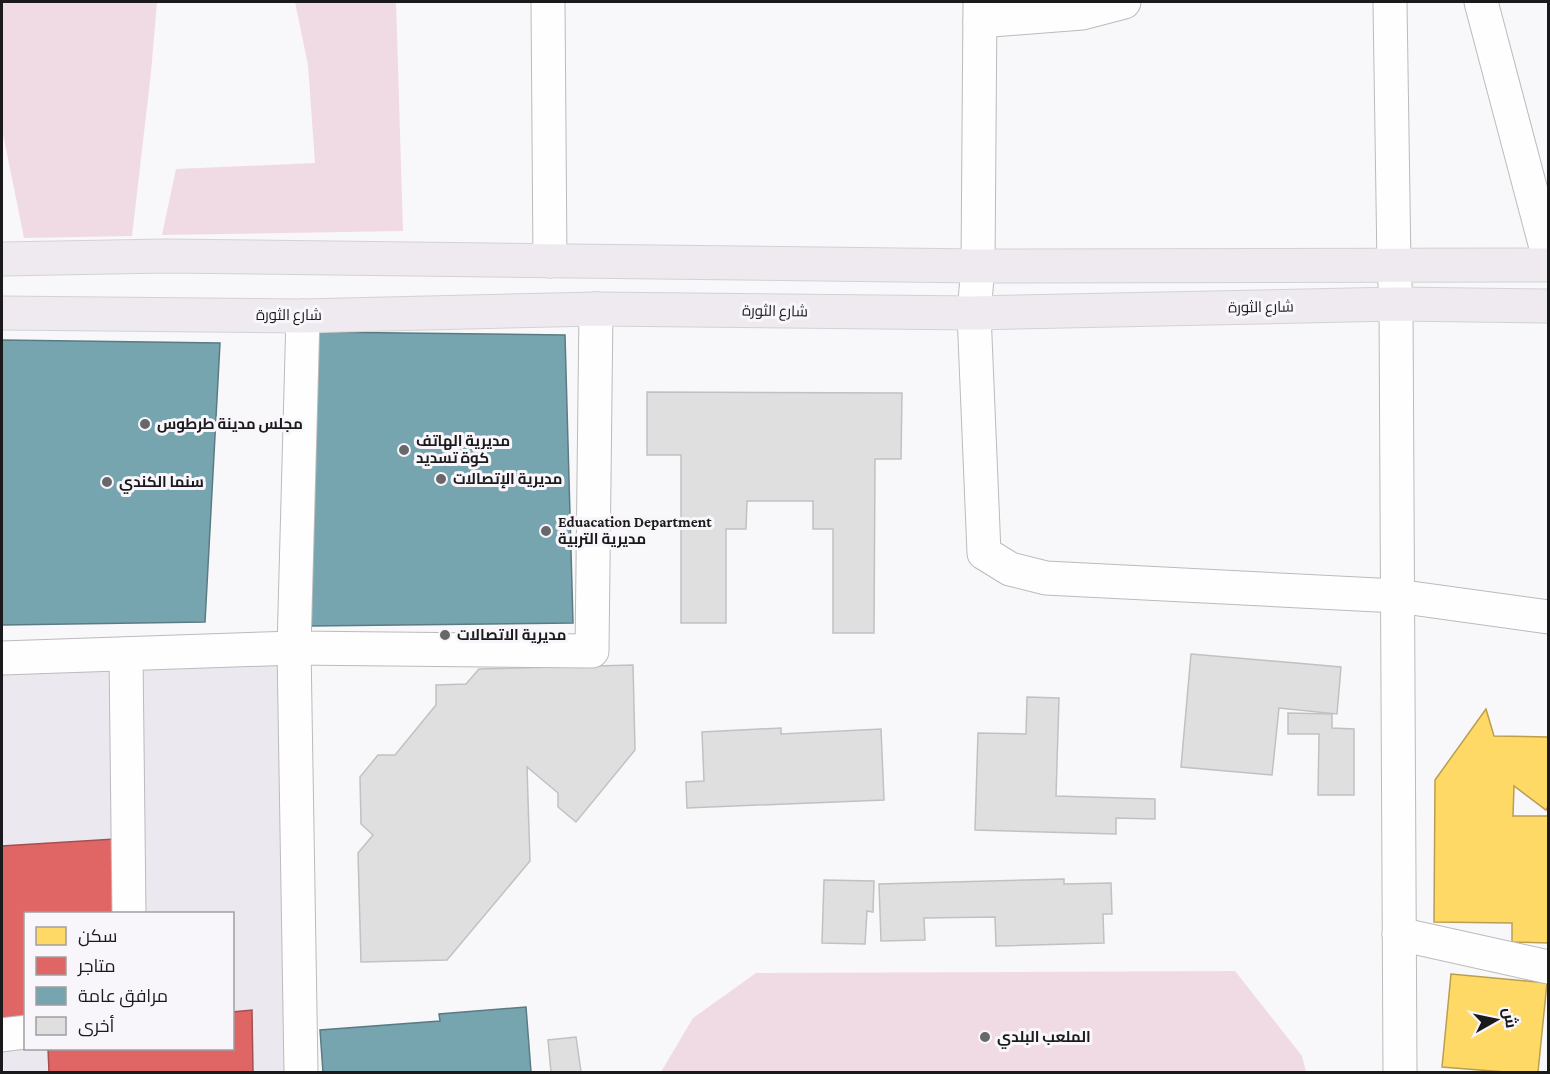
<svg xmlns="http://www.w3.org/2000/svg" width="1550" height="1074" viewBox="0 0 1550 1074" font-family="'Crimson Pro',Cairo,serif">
<rect width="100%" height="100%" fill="#f8f7f9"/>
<path fill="#ece8ef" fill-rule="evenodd" d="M 294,648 L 301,1072 L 4,1072 L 2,1056 L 2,658 ZM 26,914 L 232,914 L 232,1048 L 26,1048 Z"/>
<g fill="#f0dbe5">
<polygon points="2,2 157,2 151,72 132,236 24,238 2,129"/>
<polygon points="295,2 396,2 403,231 162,235 176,169 315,163 308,65"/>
<polygon points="1235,971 1302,1056 1306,1072 661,1072 693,1018 756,973"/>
</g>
<g fill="#ffd966" stroke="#ba9f50" stroke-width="1.5">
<polygon points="1486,709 1494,736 1548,737 1548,806 1546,810 1514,786 1513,816 1548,816 1548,943 1512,942 1512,923 1434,922 1435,780"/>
<polygon points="1451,974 1547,983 1538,1072 1505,1072 1442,1067"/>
</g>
<g fill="#e06666" stroke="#a54f50" stroke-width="1.5">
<polygon points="115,839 120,914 26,914 26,1022 2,1024 2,846"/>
<polygon points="252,1010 253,1072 49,1072 48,1048 232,1048 232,1012"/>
</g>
<g fill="#76a5af" stroke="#5a7b83" stroke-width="1.5">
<polygon points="315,332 565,335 573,623 311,626"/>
<polygon points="2,340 220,343 205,622 2,625"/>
<polygon points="526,1007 531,1072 323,1072 320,1030 440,1021 439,1014"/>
</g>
<g fill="#dfdfe0" stroke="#c1c1c2" stroke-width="1.5">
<polygon points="647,392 902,393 901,459 875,459 874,633 833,633 833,529 813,529 813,501 747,501 746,529 726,529 726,623 681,623 681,455 647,455"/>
<polygon points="1191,654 1341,667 1337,714 1279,708 1272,775 1181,767"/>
<polygon points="633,665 635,750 576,822 558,807 558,793 527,767 530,861 447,960 361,962 358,853 373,835 361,824 360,777 378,755 395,755 436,705 436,685 466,684 479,669"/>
<polygon points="1027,697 1059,698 1056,796 1155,799 1155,819 1116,818 1116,834 975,830 978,733 1026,734"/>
<polygon points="1288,713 1332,714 1332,728 1354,729 1354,795 1318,795 1319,734 1288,734"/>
<polygon points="781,728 781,734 881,729 884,800 687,808 686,782 704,781 702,732"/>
<polygon points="1064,879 1064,884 1111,883 1112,914 1103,914 1104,943 996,946 995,917 924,918 925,940 881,941 879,884"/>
<polygon points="824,880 874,881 873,912 867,911 865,944 822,943"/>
<polygon points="576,1037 581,1072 551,1072 548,1040"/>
</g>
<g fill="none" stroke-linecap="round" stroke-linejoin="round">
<g stroke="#bcbabc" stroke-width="35">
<g id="minor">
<polyline points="548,2 550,261"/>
<polyline points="980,2 978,266 974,313 984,553 1010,569 1046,578 1397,596 1548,617"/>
<polyline points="1390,2 1394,265 1396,304 1400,1072"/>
<polyline points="1481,2 1548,255"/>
<polyline points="980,21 1082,13 1124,2"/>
<polyline points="126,654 129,914"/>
<polyline points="2,658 294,648 592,651 596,309"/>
<polyline points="1399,934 1548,967"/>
<polyline points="2,1035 26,1032"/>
<polyline points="301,1072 294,648 303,316"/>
</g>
</g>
<g stroke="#d3d2d4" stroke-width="35">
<g id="major">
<polyline points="2,259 165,256 978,266 1548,265"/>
<polyline points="2,313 303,316 596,309 974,313 1396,304 1548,306"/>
</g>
</g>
<use href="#minor" stroke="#fefefe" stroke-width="33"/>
<use href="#major" stroke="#efeaef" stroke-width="33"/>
</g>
<g fill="#686769" stroke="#f8f6fa" stroke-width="2">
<circle cx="145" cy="424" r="6"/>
<circle cx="404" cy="450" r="6"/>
<circle cx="441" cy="479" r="6"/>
<circle cx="107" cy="482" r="6"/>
<circle cx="546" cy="531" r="6"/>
<circle cx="445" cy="635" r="6"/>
<circle cx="985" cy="1037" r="6"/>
</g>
<g text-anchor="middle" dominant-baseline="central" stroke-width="6" stroke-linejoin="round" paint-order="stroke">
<g font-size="15" fill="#1a191b" stroke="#f8f6fa">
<text transform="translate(1261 307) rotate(-1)">شارع الثورة</text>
<text transform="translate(775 311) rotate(1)">شارع الثورة</text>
<text x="289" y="315">شارع الثورة</text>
</g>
<g font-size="15" font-weight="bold" fill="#1a191b" stroke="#f8f6fa" text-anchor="start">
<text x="157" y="424">مجلس مدينة طرطوس</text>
<text x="416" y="441">مديرية الهاتف<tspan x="416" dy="17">كوة تسديد</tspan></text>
<text x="453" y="479">مديرية الإتصالات</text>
<text x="119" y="482">سنما الكندي</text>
<text x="558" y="522">Eduacation Department<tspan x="558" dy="17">مديرية التربية</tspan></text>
<text x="457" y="635">مديرية الاتصالات</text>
<text x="997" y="1037">الملعب البلدي</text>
</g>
</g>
<rect width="1550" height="1074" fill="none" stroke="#1a191b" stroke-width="6"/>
<rect x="24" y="912" width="210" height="138" fill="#f8f6fa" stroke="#9f9ea1" stroke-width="1.5"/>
<rect x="36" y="927" width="30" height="18" fill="#ffd966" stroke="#9f9ea1" stroke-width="1.5"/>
<text x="78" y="942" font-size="18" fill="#1a191b">سكن</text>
<rect x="36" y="957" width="30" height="18" fill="#e06666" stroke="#9f9ea1" stroke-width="1.5"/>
<text x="78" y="972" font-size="18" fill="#1a191b">متاجر</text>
<rect x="36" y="987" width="30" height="18" fill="#76a5af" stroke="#9f9ea1" stroke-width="1.5"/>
<text x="78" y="1002" font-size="18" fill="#1a191b">مرافق عامة</text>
<rect x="36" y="1017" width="30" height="18" fill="#dfdfe0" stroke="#9f9ea1" stroke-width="1.5"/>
<text x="78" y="1032" font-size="18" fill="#1a191b">أخرى</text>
<g transform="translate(1496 1020) rotate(81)" stroke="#f8f6fa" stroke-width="4.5" paint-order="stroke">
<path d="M0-4.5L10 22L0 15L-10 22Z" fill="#1a191b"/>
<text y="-9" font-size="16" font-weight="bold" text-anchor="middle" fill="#1a191b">ش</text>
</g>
</svg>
